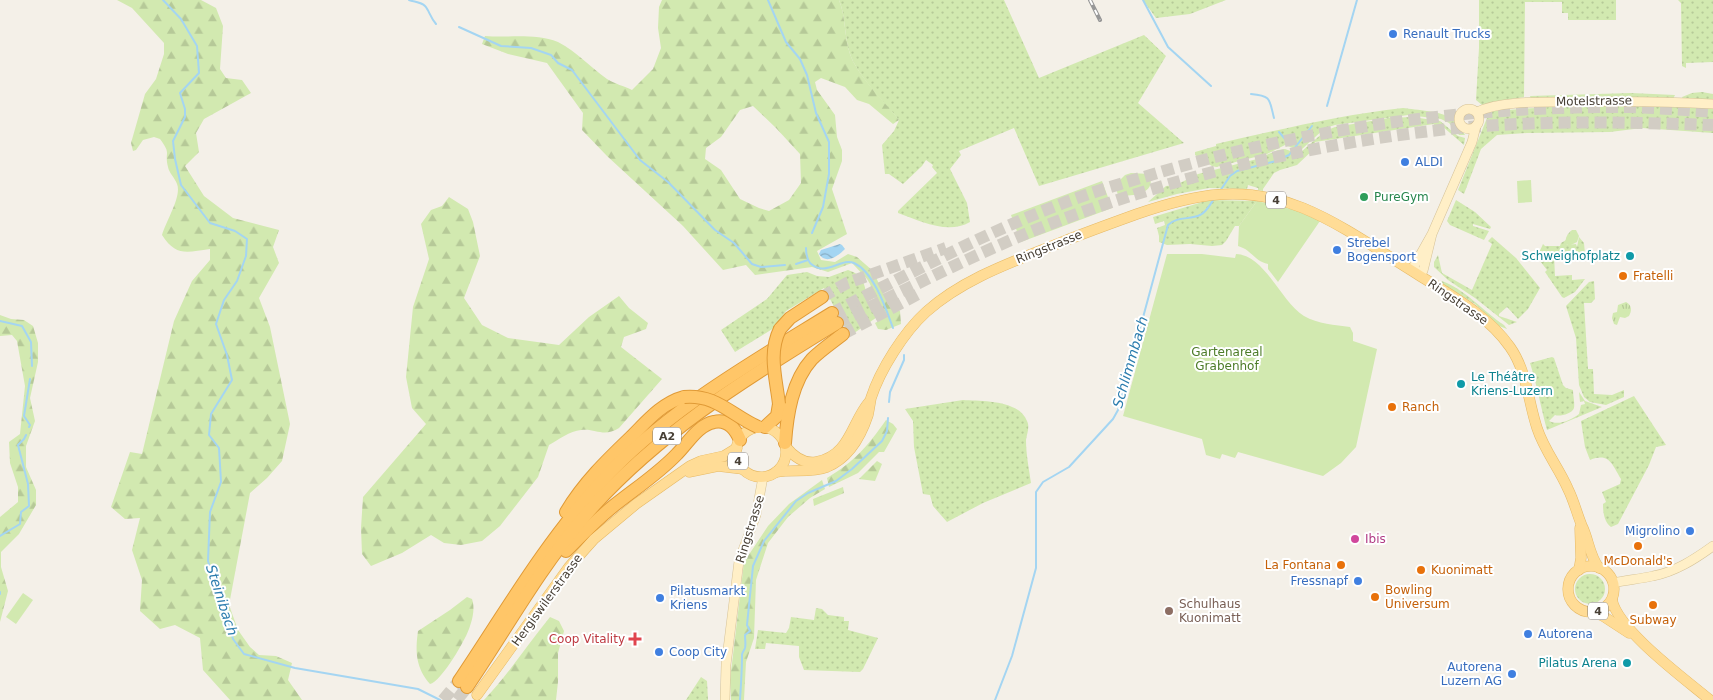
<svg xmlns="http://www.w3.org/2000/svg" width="1713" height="700" viewBox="0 0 1713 700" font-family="'DejaVu Sans',sans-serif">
<defs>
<pattern id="grass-dots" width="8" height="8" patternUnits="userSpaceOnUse" patternTransform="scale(1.25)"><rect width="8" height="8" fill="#d2e9b0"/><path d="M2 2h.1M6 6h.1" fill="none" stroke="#b6c998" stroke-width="1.8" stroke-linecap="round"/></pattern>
<pattern id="forest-firs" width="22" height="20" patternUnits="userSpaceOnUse" patternTransform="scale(1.25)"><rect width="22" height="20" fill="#d2e9b0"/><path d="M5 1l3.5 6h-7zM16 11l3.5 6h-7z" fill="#b6c998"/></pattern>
<pattern id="park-tufts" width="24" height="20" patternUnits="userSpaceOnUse" patternTransform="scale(1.25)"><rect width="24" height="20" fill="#d2e9b0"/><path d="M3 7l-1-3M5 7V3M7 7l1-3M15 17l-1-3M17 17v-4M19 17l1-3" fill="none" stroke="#b6c998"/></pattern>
<pattern id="water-waves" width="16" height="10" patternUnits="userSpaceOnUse" patternTransform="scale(1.25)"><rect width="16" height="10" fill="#a4d5f2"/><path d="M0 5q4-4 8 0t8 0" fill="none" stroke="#88aec5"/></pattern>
</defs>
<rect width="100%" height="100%" fill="#f4f0e8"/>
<g fill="url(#grass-dots)">
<path d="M 839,0 L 1004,0 L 1039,78 L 1144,35 L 1166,56 L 1138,103 L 1184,143 L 1039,186 L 1014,128 L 959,151 L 961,155 L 950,169 L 967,203 L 970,222 C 948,235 920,221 898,213 L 898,211 L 937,173 L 932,167 L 933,165 L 926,160 L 922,166 L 903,184 L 889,174 L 885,174 L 882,145 L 894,131 L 899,120 C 884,102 857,75 850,54 C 844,36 846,17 839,0 Z"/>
<polygon points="1143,0 1226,0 1190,14 1156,18"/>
<polygon points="1479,0 1616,0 1616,20 1568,20 1568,13 1562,13 1562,2 1525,2 1524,97 1492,102 1482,105 1476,100 1479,48"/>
<polygon points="1678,0 1713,0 1713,62 1686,63 1686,68 1682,66 1681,3"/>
<polygon points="1702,92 1713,94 1713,102 1683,99 1682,97 1692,93"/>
<polygon points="1631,93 1675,95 1673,99 1531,99 1530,96"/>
<polygon points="1580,105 1713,108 1713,133 1642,128 1610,132 1527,133 1497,135 1481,149 1464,194 1458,190 1489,113 1491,111"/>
<path d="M 1403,108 C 1416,110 1442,111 1453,119 C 1458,123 1462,130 1465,135 L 1459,135 L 1449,123 L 1441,119 L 1408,115 L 1335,125 L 1325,128 L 1301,150 L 1298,150 L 1285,145 L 1267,154 L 1216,167 L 1212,166 L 1195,155 L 1195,152 L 1216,146 L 1216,144 C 1278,130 1340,115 1403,108 Z"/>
<polygon points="1412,117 1440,121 1458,136 1465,138 1464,145 1442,126 1438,130 1435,130 1434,124 1315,142 1315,148 1297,165 1280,170 1274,173 1263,189 1263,191 1258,190 1258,188 1248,185 1247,189 1209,188 1177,194 1148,202 1166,186 1176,185 1198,174 1257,159 1278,150 1285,149 1296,153 1301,152 1325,131 1335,127 1389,118"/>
<polygon points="1209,200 1257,201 1239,226 1235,226 1226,241 1222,245 1212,246 1190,244 1167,245 1159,242 1159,236 1157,228 1165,225 1164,221 1155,224 1153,217"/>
<polygon points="1456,200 1475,212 1491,227 1490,229 1473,224 1473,226 1489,231 1484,240 1450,225 1447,221"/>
<polygon points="1492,237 1516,258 1540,288 1528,309 1518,319 1507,307 1499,314 1499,316 1517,322 1509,325 1475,298 1448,280 1434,267 1434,262 1438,255 1442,273 1472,290 1492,244 1488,241"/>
<polygon points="1579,237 1584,243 1585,254 1554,255 1555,276 1572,275 1572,280 1585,279 1575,292 1564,298 1562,297 1545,272 1547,270 1540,261 1537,261 1538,255 1543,244 1545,246 1560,246 1561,243 1566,240 1567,245 1576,244 1577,247"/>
<path d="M 848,270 C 867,276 864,289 869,303 C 871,307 876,312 880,315 L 850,336 L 824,288 L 786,311 L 774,328 L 735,352 L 721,330 L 767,299 L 787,275 L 807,272 L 817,276 L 829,277 Z"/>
<path d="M 1442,281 C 1465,289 1484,312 1504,325 L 1507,329 L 1499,326 L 1475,304 L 1441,283 Z"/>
<polygon points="1594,281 1595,299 1591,303 1584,303 1588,369 1593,369 1594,394 1612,395 1624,390 1624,397 1606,405 1590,402 1584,397 1579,385 1576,338 1566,306 1589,282"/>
<path d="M 1552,357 L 1554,358 L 1563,385 L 1566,388 L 1573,390 C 1573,395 1575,404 1574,408 C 1572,414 1559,417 1555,415 L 1549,421 C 1559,426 1571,420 1579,414 L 1581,405 L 1585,404 L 1584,401 L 1580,402 L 1579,392 L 1585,401 L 1602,407 L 1547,430 C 1541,408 1537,385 1530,363 Z"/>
<path d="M 1634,396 L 1666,445 L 1656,447 L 1649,465 L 1618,524 L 1611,527 C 1604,522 1603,512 1603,504 L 1606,502 L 1602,492 L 1620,484 L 1621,479 C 1612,465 1610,452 1590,460 L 1585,447 L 1581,421 Z"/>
<path d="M 963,400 C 982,401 1019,400 1027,421 C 1030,427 1027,433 1026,440 C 1026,454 1029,469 1031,483 L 983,503 L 947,522 L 933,506 L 930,495 L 923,494 L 914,447 L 913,421 L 905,409 Z"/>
<circle cx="1590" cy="589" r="15"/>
<polygon points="816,608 822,609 828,615 844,617 844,621 849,621 848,630 878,638 863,669 860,672 804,670 799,657 799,646 766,643 765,649 755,649 758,630 786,633 789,628 791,617 814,620"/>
<polygon points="701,677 707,681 708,700 686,700"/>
</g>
<g fill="url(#forest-firs)" fill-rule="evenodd">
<path d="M 117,0 L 201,0 L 216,8 L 223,26 L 220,69 L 226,78 L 242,80 L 251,93 L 204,119 L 196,133 L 199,152 L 185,166 L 204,196 L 233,218 L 279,230 L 273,247 L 279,263 L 259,298 L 270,327 L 290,424 L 282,461 L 267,478 L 250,493 L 229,605 L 238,630 L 250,647 L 259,655 L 276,656 L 292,663 L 288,680 L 302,700 L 230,700 L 203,670 L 200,638 L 175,625 L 160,629 L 140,611 L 142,580 L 132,550 L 140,518 L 125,519 L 111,507 L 130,452 L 142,454 L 174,321 L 192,281 L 210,260 L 210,249 C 187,252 176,257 162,235 C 166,221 182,196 177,184 C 175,178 169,173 168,167 C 164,151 172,155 160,139 L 154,137 L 143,140 L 136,150 L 133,151 L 131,143 L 145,94 L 156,79 L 164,54 L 164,43 L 132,8 Z"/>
<path d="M 662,0 L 839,0 C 846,17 844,36 850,54 C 857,75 885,102 899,120 L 893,124 L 869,104 L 857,100 L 845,87 L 821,78 L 815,82 L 817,90 L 835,115 L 837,137 L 842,150 L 842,161 L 832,189 L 847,234 L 817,251 L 821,260 L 835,262 L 848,254 L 857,257 L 873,271 L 889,305 L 900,311 L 901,324 L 886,330 L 878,329 L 875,323 L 882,319 L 870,284 L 867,279 L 852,263 L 828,272 L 812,267 L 755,275 L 746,265 L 723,270 L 683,226 L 607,156 L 582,130 L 583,113 L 547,63 L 508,54 L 482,44 L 485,36 C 509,38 535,33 558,42 C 576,51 591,68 607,79 C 615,84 624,86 632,90 L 653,69 L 661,48 L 658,28 L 659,7 ZM 753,106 L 776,128 L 800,154 L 801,183 L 789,200 L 769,211 L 759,208 L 740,199 L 721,170 L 705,159 L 706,148 L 721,137 L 740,110 Z"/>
<path d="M 449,197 L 468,209 L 473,222 L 480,256 L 464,298 L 482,325 L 508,338 L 559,345 L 589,317 L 619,296 L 629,308 L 648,323 L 646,329 L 624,337 L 621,347 L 662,379 L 619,428 C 603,438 596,428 581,430 C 570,431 558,440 549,445 L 538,477 L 500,526 L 482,541 L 461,545 L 444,543 L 431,535 L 402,553 L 371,566 L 362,554 L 361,528 L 363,497 L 426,424 L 412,408 L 406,377 L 413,307 L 429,259 L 421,224 L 431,210 L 442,206 Z"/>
<polygon points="0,315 11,319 24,320 33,326 38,343 38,362 30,398 35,421 26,446 26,467 36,490 36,505 19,534 1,552 1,567 8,591 0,622 0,517 18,502 18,487 10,463 9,442 20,434 25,386 17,341 12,335 0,336"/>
<path d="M 886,420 L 893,424 L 897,429 L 884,452 L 879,452 L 858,473 L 829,487 L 827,478 C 855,461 867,447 886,420 Z"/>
<polygon points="877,461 882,464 875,481 859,479"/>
<polygon points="822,480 825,489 810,498 788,517 768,543 756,580 754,638 746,662 744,700 731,700 730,680 744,562 768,526 789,504"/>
<polygon points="843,487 844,493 814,506 813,499"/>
<path d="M 467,597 L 472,599 C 475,607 473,618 470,626 C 467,638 441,682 430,684 C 416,668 415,652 418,631 L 450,610 Z"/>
<path d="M 550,617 L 559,621 L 564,631 L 558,653 L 558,682 L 556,700 L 484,700 C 508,675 527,645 550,617 Z"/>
</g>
<g fill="url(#park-tufts)">
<path d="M 1572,230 L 1576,230 L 1579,236 L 1577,242 L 1569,246 L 1565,243 C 1566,237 1567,234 1572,230 Z"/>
<path d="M 1626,302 C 1632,305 1632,311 1629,316 L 1625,318 L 1620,317 L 1617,325 L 1614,324 L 1612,318 L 1613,313 L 1617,312 L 1618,305 Z"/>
</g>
<g fill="#d2e9b0">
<path d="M 1131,173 L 1149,174 C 1158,194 1131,197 1118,195 L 1115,185 L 1125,175 Z"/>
<polygon points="1531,180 1532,202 1518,203 1517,181"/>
<polygon points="1102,181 1112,208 1021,242 1011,215"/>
<path d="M 1257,201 L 1295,210 L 1320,221 L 1278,282 L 1268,269 L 1268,264 C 1254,261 1252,250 1238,246 L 1239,226 Z"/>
<path d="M 1167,254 L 1202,254 L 1235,258 L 1236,254 C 1265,255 1281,302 1304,316 C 1318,324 1335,325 1350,327 L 1353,333 L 1353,341 L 1377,349 L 1356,447 L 1341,463 L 1323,476 L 1238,452 L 1235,458 L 1222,454 L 1220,459 L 1206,455 L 1202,439 L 1123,416 Z"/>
<polygon points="23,593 33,600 16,624 6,617"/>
</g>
<path fill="url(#water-waves)" d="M 840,244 L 842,245 L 845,249 C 838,256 826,265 819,254 L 821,250 Z"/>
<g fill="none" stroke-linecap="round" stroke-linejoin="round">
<g stroke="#a4d5f2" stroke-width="2">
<polyline points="163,0 181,19 197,46 199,73 180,93 185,109 185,117 173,141 175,159 181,185 210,223 235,231 247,239 246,256 237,281 224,300 216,324 227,355 232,380 211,414 209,435 219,448 221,482 210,512 208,561 215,584 220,594 233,639 244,654 295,668 418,689 440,700"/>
<path d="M 409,0 C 414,2 421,2 425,6 C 429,10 430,17 436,24"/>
<polyline points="768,0 786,42 800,59 807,75 816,113 829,142 829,174 823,207 812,233"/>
<polyline points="1143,0 1168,47 1211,86"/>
<polyline points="459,27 501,46 531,48 551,55 558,63 572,70 640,160 668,182 715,230 734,243 752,264 761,267 785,265"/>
<path d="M 1251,94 C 1272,96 1269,99 1274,118"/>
<polyline points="1327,106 1357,0"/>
<polyline points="1279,132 1286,140 1297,144"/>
<polyline points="1220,191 1230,176 1237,171 1276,161 1289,155 1312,126"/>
<path d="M 806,248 C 806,253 807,259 810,263 C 826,278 841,257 854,263 C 874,272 886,309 893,328"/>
<polyline points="796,264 808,260"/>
<polyline points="0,321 22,326 31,342 32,366"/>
<polyline points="889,402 890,392 904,360 904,355"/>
<polyline points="29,427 30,425 24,416 30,379"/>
<polyline points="0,536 20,524 21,512 29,506 28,484 18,445 24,439 26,435"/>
<polyline points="0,592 0,594"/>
<path d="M 740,700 C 741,685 742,670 742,655 C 742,652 744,651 745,648 C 746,644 745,640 745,635 L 750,631 L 747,625 L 753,566 L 764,541 L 796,501 L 808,493 L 836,481 L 852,469 L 882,441 L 887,431 L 888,418"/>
<path d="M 995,700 L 1012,656 L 1036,568 L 1036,492 L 1043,482 L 1069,467 L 1113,419 L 1118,410 L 1168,225 C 1177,216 1190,220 1200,215 C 1207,212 1210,204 1214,199"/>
</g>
<g stroke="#d2cdc4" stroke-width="12" stroke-dasharray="12 6" stroke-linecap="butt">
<polyline points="822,297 847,283 946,248"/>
<path d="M 832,313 C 907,275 982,234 1061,204 C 1097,190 1134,180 1171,169 C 1322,126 1473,106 1630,107 C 1658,108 1685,110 1713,112"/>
<path d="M 837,323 C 912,287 987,247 1066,218 C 1188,173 1319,143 1448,129 C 1536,120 1625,122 1713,125"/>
<polyline points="843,334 918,294"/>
<polyline points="443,700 459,681"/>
<polyline points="457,700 467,687"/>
</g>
<g stroke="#d5c297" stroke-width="10">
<g id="secondary">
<circle cx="1469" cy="119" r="10"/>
<path d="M 1477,112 C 1498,101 1539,102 1563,102 C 1613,101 1663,101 1713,104"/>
<polyline points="1432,234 1414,266 1416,273 1423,271 1432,234 1472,142 1476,126"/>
<path d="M 1613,583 C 1626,580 1640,579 1653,576 C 1675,572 1695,559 1713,546"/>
<polyline points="725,700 726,665 739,561 756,515 763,477"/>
</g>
</g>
<g stroke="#e6b964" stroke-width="11">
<g id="primary">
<circle cx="761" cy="452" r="25"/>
<path d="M 786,447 C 794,457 803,464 816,462 C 850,456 851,423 869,402"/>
<polyline points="689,472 718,466 743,469"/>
<path d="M 776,472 C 793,469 811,473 827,467 C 849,458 861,436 868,415 C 869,410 870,404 871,398 C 880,370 904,332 926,312 C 964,278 1015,261 1062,242 C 1087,232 1112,223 1137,214 C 1195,194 1243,184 1303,208 C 1342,224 1381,252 1417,274 C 1450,295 1487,314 1510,347 C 1527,371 1528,401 1537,428 C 1544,450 1559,468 1568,489 C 1574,501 1577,514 1582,526 C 1589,540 1589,555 1599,568"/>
<circle cx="1591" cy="589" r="23"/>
<polyline points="1579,570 1581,558 1580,528"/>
<path d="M 1612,600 C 1618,630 1685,679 1710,700"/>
<polyline points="1593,612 1603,616 1629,633"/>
<polyline points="477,695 569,567 594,539 636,504 690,466 701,461 724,456 737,448"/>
</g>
</g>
<g stroke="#e09a36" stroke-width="14">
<g id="highway">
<polyline points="780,329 790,318 822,297"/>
<polyline points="765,427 777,416 779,404"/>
<path d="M 785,443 C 787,415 792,381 812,359 C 821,350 833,342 843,334"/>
<path d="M 566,512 C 584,482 607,460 632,436 C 647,421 662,403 684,397"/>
<path d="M 566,551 C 581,536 595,521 611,508 C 633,490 657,475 677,454 C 688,443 698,425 714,422 C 727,419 735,428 740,440"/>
<path d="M 459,681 C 504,614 545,543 600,483 C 664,412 751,363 832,313"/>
<path d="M 467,687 C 505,631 539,569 583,518 C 653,436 745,379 837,323"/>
</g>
</g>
<use href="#secondary" stroke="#ffefc7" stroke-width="9"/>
<use href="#primary" stroke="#ffdc96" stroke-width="10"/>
<use href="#highway" stroke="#ffc668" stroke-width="12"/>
<g stroke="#979797" stroke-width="4">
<polyline id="rail" points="1090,0 1100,20"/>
</g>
<use href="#rail" stroke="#fff" stroke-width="2" stroke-dasharray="5.5" stroke-linecap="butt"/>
<g stroke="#e09a36" stroke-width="14" stroke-linecap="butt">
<g id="highway-bridge">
<path d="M 684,397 C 716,394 731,415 758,427"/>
<path d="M 779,404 C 776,378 768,353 780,329"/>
</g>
</g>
<use href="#highway-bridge" stroke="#ffc668" stroke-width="12"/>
</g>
<g fill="#3f7fe0" stroke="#fff" stroke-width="2">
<circle cx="1393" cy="34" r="5"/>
<circle cx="1405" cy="162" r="5"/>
<circle cx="1337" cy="250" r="5"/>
<circle cx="1690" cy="531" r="5"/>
<circle cx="1358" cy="581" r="5"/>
<circle cx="660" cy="598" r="5"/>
<circle cx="1528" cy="634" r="5"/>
<circle cx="659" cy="652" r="5"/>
<circle cx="1512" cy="674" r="5"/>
</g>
<circle fill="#2e9e5b" stroke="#fff" stroke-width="2" cx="1364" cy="197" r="5"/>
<g fill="#0f9aa8" stroke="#fff" stroke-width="2">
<circle cx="1630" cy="256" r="5"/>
<circle cx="1461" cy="384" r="5"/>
<circle cx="1627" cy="663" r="5"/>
</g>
<g fill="#e8710a" stroke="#fff" stroke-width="2">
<circle cx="1623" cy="276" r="5"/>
<circle cx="1392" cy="407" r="5"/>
<circle cx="1638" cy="546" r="5"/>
<circle cx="1341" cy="565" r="5"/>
<circle cx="1421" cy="570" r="5"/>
<circle cx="1375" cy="597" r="5"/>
<circle cx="1653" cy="605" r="5"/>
</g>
<circle fill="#d1479c" stroke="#fff" stroke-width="2" cx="1355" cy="539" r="5"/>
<circle fill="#8d6e63" stroke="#fff" stroke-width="2" cx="1169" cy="611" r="5"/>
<path fill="#e0444e" stroke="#fff" stroke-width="2" d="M632.5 631.5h5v5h5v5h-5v5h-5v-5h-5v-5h5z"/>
<g text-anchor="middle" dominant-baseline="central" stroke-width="4" stroke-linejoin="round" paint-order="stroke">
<g fill="#fff" stroke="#7f7972" stroke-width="1">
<rect x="1266" y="191.5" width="20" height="17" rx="4"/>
<rect x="653" y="427.5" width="28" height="17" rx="4"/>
<rect x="728" y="452.5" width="20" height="17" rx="4"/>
<rect x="1588" y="602.5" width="20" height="17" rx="4"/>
</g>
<g font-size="11" font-weight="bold" fill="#484036">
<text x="1276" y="200">4</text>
<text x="667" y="436">A2</text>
<text x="738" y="461">4</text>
<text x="1598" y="611">4</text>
</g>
<g font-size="12" fill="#366cbe" stroke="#fff" text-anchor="start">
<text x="1403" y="34">Renault Trucks</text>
<text x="1415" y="162">ALDI</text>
<text x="1347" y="243">Strebel<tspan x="1347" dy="14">Bogensport</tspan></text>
<text x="1680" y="531" text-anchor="end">Migrolino</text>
<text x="1348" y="581" text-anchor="end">Fressnapf</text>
<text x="670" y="591">Pilatusmarkt<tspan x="670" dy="14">Kriens</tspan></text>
<text x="1538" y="634">Autorena</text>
<text x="669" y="652">Coop City</text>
<text x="1502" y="667" text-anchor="end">Autorena<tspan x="1502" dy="14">Luzern AG</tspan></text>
</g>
<g font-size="12" fill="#484036" stroke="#fff">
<text transform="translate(1594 101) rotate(-1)">Motelstrasse</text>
<text transform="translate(1049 247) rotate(-22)">Ringstrasse</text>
<text transform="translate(1458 302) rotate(35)">Ringstrasse</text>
<text transform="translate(750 529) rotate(-73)">Ringstrasse</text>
<text transform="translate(547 600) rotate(-54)">Hergiswilerstrasse</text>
</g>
<g font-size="12" fill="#27864d" stroke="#fff" text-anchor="start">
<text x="1374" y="197">PureGym</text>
</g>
<g font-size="12" fill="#0d838f" stroke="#fff" text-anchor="end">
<text x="1620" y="256">Schweighofplatz</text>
<text x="1471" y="377" text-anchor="start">Le Théâtre<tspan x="1471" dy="14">Kriens-Luzern</tspan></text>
<text x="1617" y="663">Pilatus Arena</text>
</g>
<g font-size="12" fill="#c56008" stroke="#fff" text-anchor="start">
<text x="1633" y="276">Fratelli</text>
<text x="1402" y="407">Ranch</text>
<text x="1638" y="561" text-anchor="middle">McDonald's</text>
<text x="1331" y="565" text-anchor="end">La Fontana</text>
<text x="1431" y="570">Kuonimatt</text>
<text x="1385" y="590">Bowling<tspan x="1385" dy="14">Universum</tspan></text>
<text x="1653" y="620" text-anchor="middle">Subway</text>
</g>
<g font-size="12" fill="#4c7b28" stroke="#fff">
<text x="1227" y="352">Gartenareal<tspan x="1227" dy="14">Grabenhof</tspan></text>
</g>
<g font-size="12" fill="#b23c85" stroke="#fff" text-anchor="start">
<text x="1365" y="539">Ibis</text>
</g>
<g font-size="12" fill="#785e54" stroke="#fff" text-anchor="start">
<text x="1179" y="604">Schulhaus<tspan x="1179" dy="14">Kuonimatt</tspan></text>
</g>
<g font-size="12" fill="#be3a42" stroke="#fff" text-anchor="end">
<text x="625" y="639">Coop Vitality</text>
</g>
<g font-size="14" font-style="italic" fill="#2c7dae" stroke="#fff">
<text transform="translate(1130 362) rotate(-74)">Schlimmbach</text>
<text transform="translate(222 600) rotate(72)">Steinibach</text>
</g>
</g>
</svg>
